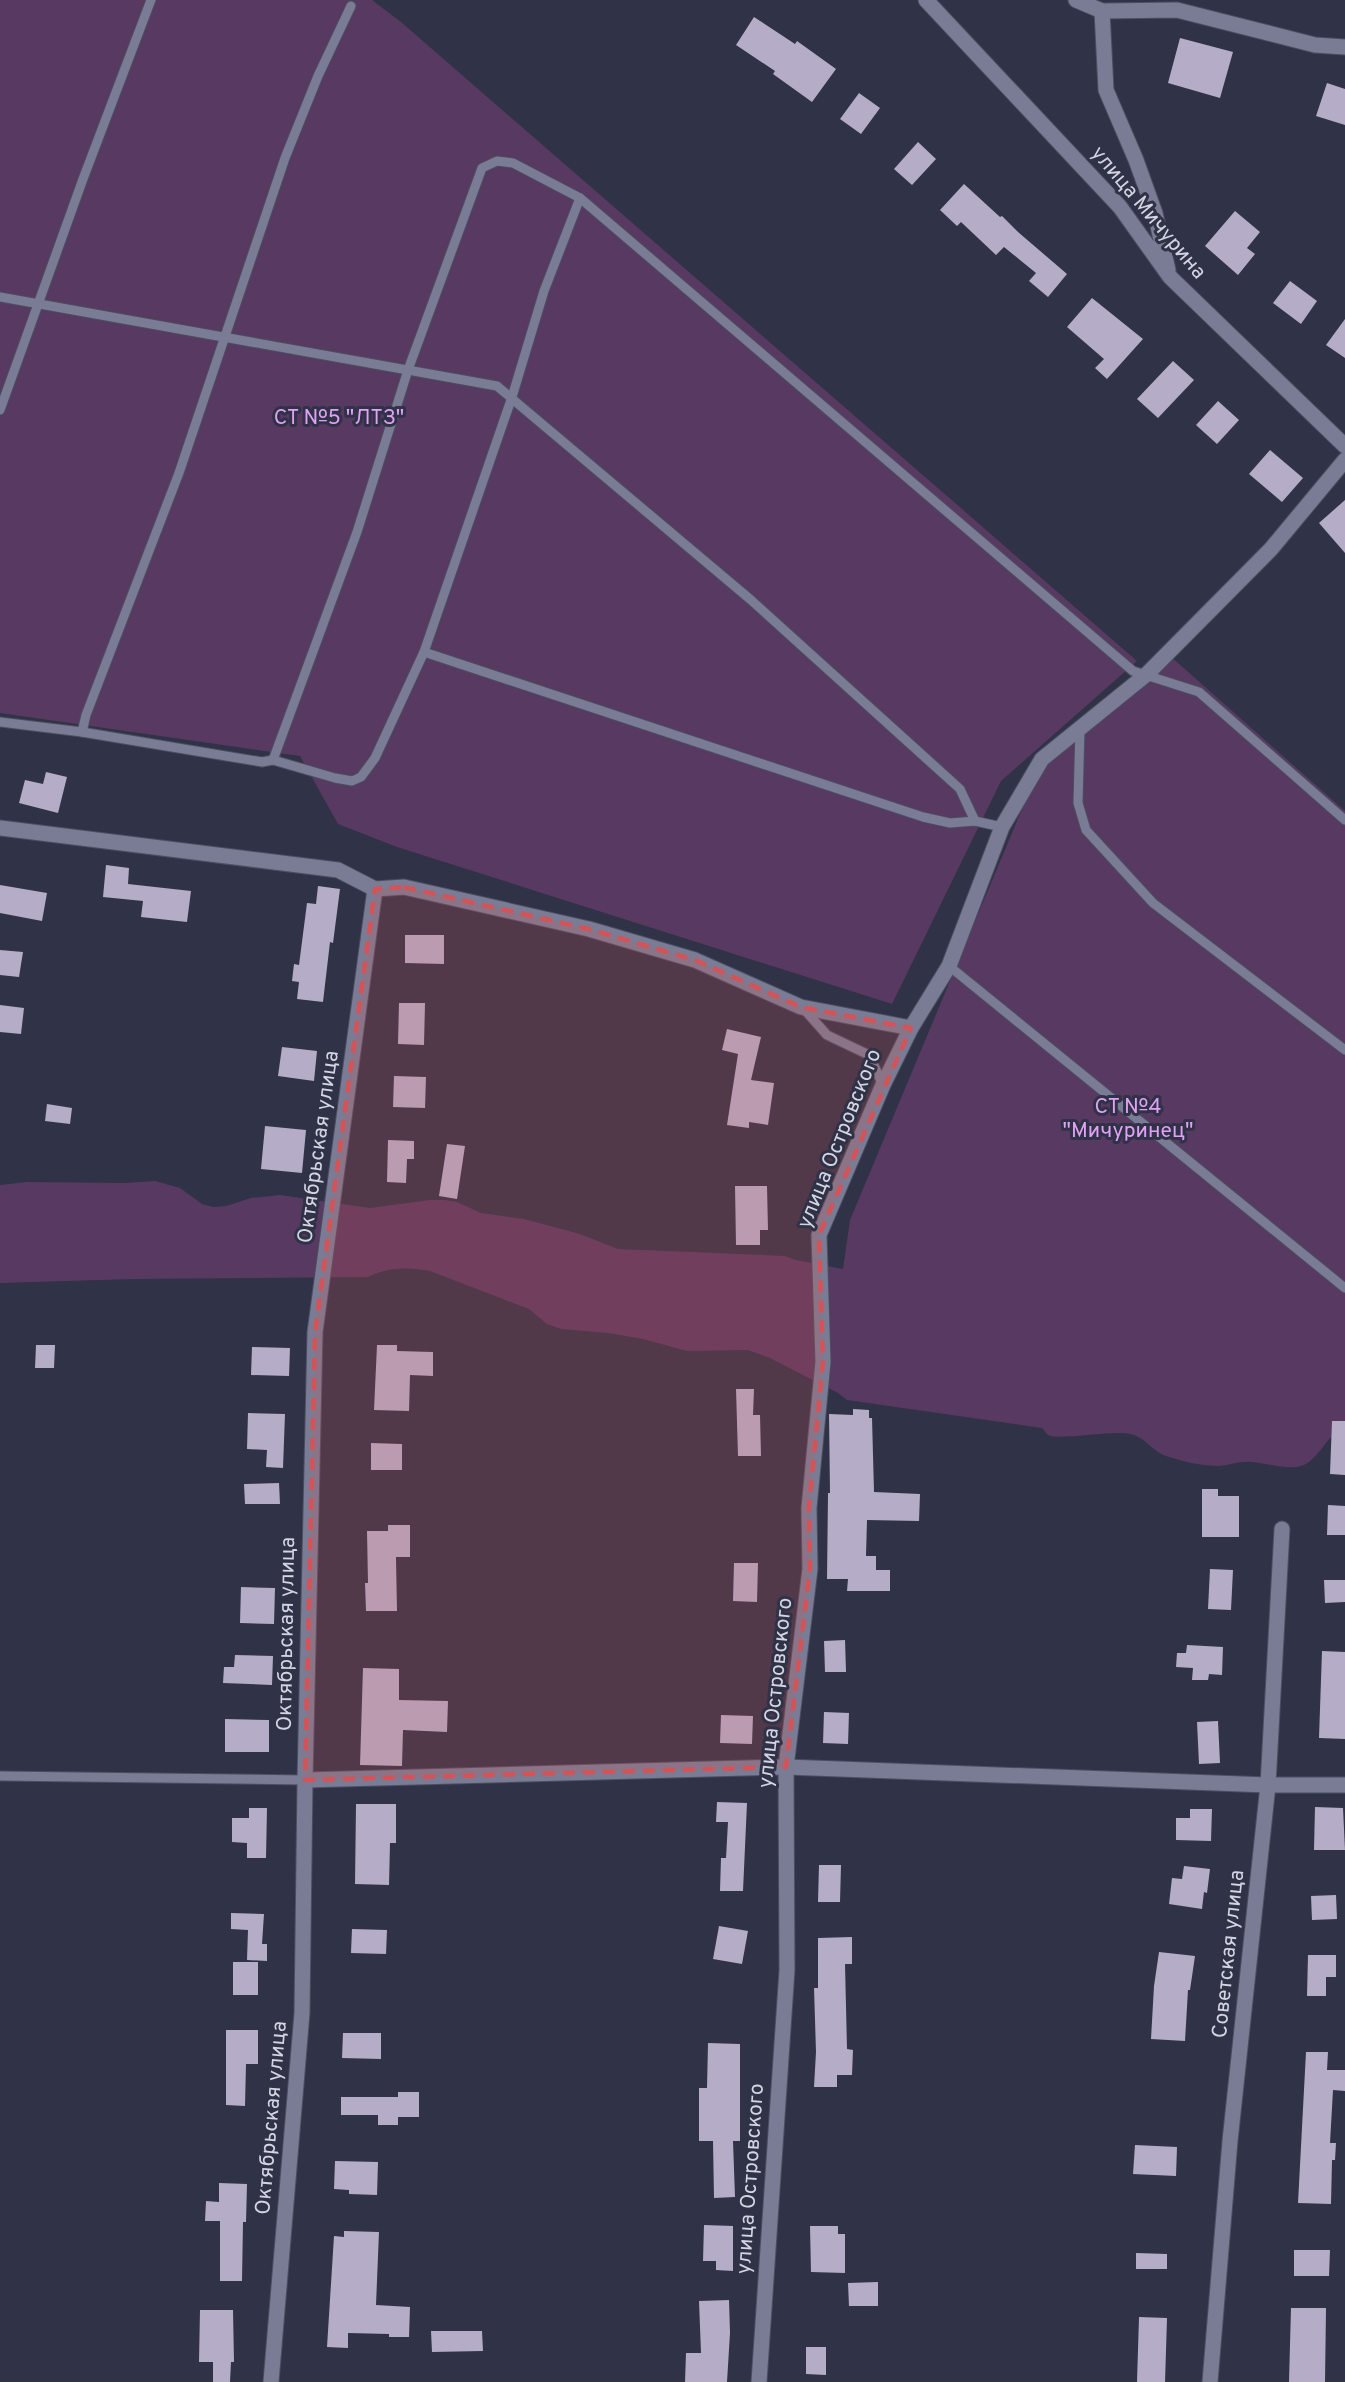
<svg xmlns="http://www.w3.org/2000/svg" width="1345" height="2382" viewBox="0 0 1345 2382" font-family="Overpass,sans-serif">
<rect width="100%" height="100%" fill="#303247"/>
<g fill="#583961">
<polygon points="0,0 372,0 401,22 1137,661 1001,781 892,1004 397,847 338,824 300,756 0,713"/>
<path d="M 1169,655 L 1345,811 L 1345,1427 C 1326,1434 1320,1460 1301,1466 C 1286,1470 1267,1463 1251,1462 C 1240,1461 1230,1465 1219,1466 C 1204,1466 1184,1462 1169,1457 C 1153,1453 1146,1437 1130,1434 C 1112,1430 1059,1441 1048,1435 C 1046,1433 1044,1430 1042,1428 L 847,1400 L 838,1393 L 770,1358 L 748,1350 L 687,1351 L 643,1339 L 608,1333 L 561,1329 L 547,1324 L 529,1309 L 430,1271 C 408,1267 388,1267 368,1277 L 134,1279 L 0,1283 L 0,1185 L 27,1182 L 126,1183 L 155,1181 L 180,1188 L 202,1204 L 213,1207 L 226,1206 L 251,1198 L 280,1195 L 370,1208 L 430,1200 L 445,1200 L 457,1202 L 481,1213 L 524,1219 L 580,1234 L 618,1249 L 785,1256 L 796,1260 L 843,1269 L 850,1220 L 1037,773 Z"/>
</g>
<g fill="#b5adc7">
<polygon points="754,17 795,44 797,41 836,69 812,102 773,74 775,71 736,45"/>
<polygon points="1180,38 1233,52 1220,98 1168,83"/>
<polygon points="1327,83 1345,89 1345,125 1316,116"/>
<polygon points="859,93 880,108 861,134 840,119"/>
<polygon points="918,142 936,159 912,185 894,169"/>
<polygon points="964,184 1000,217 1002,216 1018,232 1067,274 1048,297 1029,281 1036,273 1004,247 996,255 961,222 957,226 940,210"/>
<polygon points="1235,211 1260,232 1247,248 1255,254 1238,275 1205,246"/>
<polygon points="1290,281 1317,301 1301,324 1273,303"/>
<polygon points="1092,298 1143,339 1107,379 1095,368 1104,359 1067,327"/>
<polygon points="1345,319 1345,358 1326,345"/>
<polygon points="1173,361 1194,380 1158,418 1137,399"/>
<polygon points="1218,401 1239,420 1217,444 1196,425"/>
<polygon points="1270,450 1303,478 1282,502 1249,474"/>
<polygon points="1345,500 1345,553 1319,523"/>
<polygon points="46,772 67,777 58,813 19,803 25,780 43,784"/>
<polygon points="106,865 129,868 128,884 191,891 187,922 141,917 143,901 103,897"/>
<polygon points="0,885 47,893 42,921 0,913"/>
<polygon points="318,886 340,889 333,943 330,942 323,1002 297,999 299,982 292,981 294,964 299,965 307,903 316,904"/>
<polygon points="405,935 444,935 444,964 405,963"/>
<polygon points="0,950 23,952 19,977 0,975"/>
<polygon points="399,1003 425,1003 424,1045 398,1044"/>
<polygon points="0,1005 24,1008 21,1034 0,1032"/>
<polygon points="727,1029 761,1037 751,1080 774,1083 768,1125 749,1122 749,1128 727,1125 738,1054 722,1050"/>
<polygon points="282,1047 317,1051 314,1081 278,1076"/>
<polygon points="394,1076 426,1077 425,1108 393,1107"/>
<polygon points="47,1104 72,1108 70,1124 45,1121"/>
<polygon points="265,1126 306,1130 302,1173 261,1169"/>
<polygon points="388,1140 414,1141 414,1159 407,1159 406,1183 387,1182"/>
<polygon points="447,1144 465,1146 457,1199 439,1196"/>
<polygon points="735,1186 767,1186 768,1230 760,1230 760,1245 736,1245"/>
<polygon points="36,1345 55,1345 54,1368 35,1368"/>
<polygon points="377,1345 397,1345 397,1351 433,1352 433,1376 410,1375 409,1411 374,1410"/>
<polygon points="252,1347 290,1348 289,1376 251,1375"/>
<polygon points="736,1389 754,1389 753,1415 760,1415 761,1456 738,1456"/>
<polygon points="853,1409 869,1410 869,1418 872,1418 874,1492 920,1494 919,1521 867,1520 866,1556 876,1556 876,1570 890,1570 890,1591 847,1591 848,1579 827,1579 828,1493 830,1493 829,1414 853,1415"/>
<polygon points="248,1413 285,1414 283,1468 266,1467 267,1450 247,1449"/>
<polygon points="1332,1421 1345,1421 1345,1475 1330,1474"/>
<polygon points="371,1443 402,1444 402,1470 371,1470"/>
<polygon points="279,1483 280,1504 245,1504 244,1484"/>
<polygon points="1202,1489 1218,1489 1218,1496 1239,1496 1239,1537 1202,1537"/>
<polygon points="1328,1505 1345,1506 1345,1535 1327,1535"/>
<polygon points="388,1525 410,1525 410,1557 396,1557 397,1611 366,1611 365,1583 368,1583 367,1531 388,1531"/>
<polygon points="734,1563 758,1563 757,1602 733,1601"/>
<polygon points="1210,1569 1233,1570 1231,1610 1208,1609"/>
<polygon points="1324,1580 1345,1580 1345,1602 1325,1603"/>
<polygon points="241,1587 275,1588 274,1624 240,1623"/>
<polygon points="845,1640 846,1672 825,1672 824,1641"/>
<polygon points="1187,1645 1223,1647 1222,1675 1209,1674 1208,1680 1192,1680 1193,1668 1176,1667 1177,1653 1186,1653"/>
<polygon points="1322,1651 1345,1652 1345,1739 1319,1738"/>
<polygon points="235,1655 273,1656 272,1685 223,1683 224,1667 234,1667"/>
<polygon points="363,1668 399,1669 399,1700 448,1701 447,1732 403,1730 402,1766 360,1765"/>
<polygon points="824,1712 849,1713 848,1744 823,1743"/>
<polygon points="721,1715 753,1716 752,1744 720,1743"/>
<polygon points="225,1719 269,1720 269,1752 225,1752"/>
<polygon points="1218,1721 1220,1763 1199,1764 1197,1722"/>
<polygon points="717,1802 747,1803 743,1891 720,1891 721,1858 726,1858 728,1822 716,1822"/>
<polygon points="356,1804 396,1804 396,1843 390,1843 389,1885 355,1884"/>
<polygon points="1315,1807 1343,1808 1345,1850 1314,1850"/>
<polygon points="249,1808 267,1808 266,1858 247,1858 247,1843 232,1842 232,1818 249,1818"/>
<polygon points="1190,1809 1212,1809 1211,1841 1176,1840 1176,1818 1190,1818"/>
<polygon points="819,1865 841,1865 840,1902 818,1902"/>
<polygon points="1184,1866 1210,1869 1207,1893 1204,1892 1202,1909 1169,1904 1172,1878 1182,1879"/>
<polygon points="1336,1895 1337,1919 1312,1920 1311,1896"/>
<polygon points="231,1913 264,1914 262,1944 267,1944 267,1961 247,1960 248,1930 231,1929"/>
<polygon points="719,1926 748,1931 742,1964 713,1959"/>
<polygon points="352,1929 387,1930 386,1954 351,1953"/>
<polygon points="852,1937 852,1964 845,1964 847,2049 853,2050 852,2075 837,2075 837,2087 814,2087 816,2052 814,1988 818,1988 818,1938"/>
<polygon points="1159,1952 1195,1956 1190,1990 1188,1990 1185,2041 1151,2039 1154,1986"/>
<polygon points="1308,1955 1336,1955 1336,1977 1326,1977 1326,1996 1307,1996"/>
<rect x="233" y="1962" width="25" height="33"/>
<polygon points="226,2030 258,2030 258,2064 246,2064 245,2106 226,2105"/>
<polygon points="343,2033 381,2033 381,2059 342,2058"/>
<polygon points="708,2043 740,2044 740,2141 733,2141 735,2197 714,2198 713,2141 699,2141 699,2088 707,2088"/>
<polygon points="1306,2052 1328,2052 1327,2070 1345,2070 1345,2091 1333,2090 1330,2143 1336,2143 1335,2160 1332,2160 1331,2204 1298,2203"/>
<polygon points="398,2092 419,2092 419,2117 398,2117 398,2125 378,2125 378,2115 341,2115 341,2097 398,2097"/>
<polygon points="1135,2145 1177,2147 1176,2176 1133,2174"/>
<polygon points="335,2161 378,2162 377,2195 349,2194 349,2190 334,2189"/>
<polygon points="219,2183 247,2184 246,2222 243,2222 242,2281 220,2281 220,2221 205,2221 206,2201 219,2202"/>
<polygon points="704,2225 733,2226 733,2271 716,2270 716,2261 703,2261"/>
<polygon points="810,2226 838,2226 838,2234 845,2234 845,2273 811,2272"/>
<polygon points="344,2231 379,2232 376,2305 410,2307 409,2337 389,2337 389,2334 348,2333 348,2348 327,2347 334,2236 344,2237"/>
<polygon points="1294,2250 1330,2250 1329,2276 1294,2276"/>
<polygon points="1136,2253 1167,2254 1167,2269 1136,2269"/>
<polygon points="878,2282 878,2306 849,2306 848,2283"/>
<polygon points="729,2300 730,2333 727,2382 685,2382 686,2353 701,2353 699,2301"/>
<polygon points="1291,2308 1326,2308 1325,2382 1289,2382"/>
<polygon points="200,2310 233,2310 234,2362 231,2362 230,2382 213,2382 213,2362 199,2362"/>
<polygon points="1139,2317 1167,2318 1165,2382 1137,2382"/>
<polygon points="431,2331 482,2331 483,2351 432,2352"/>
<polygon points="806,2347 826,2347 826,2375 806,2374"/>
</g>
<g fill="none" stroke-linecap="round" stroke-linejoin="round">
<g stroke="#4c4e60" stroke-width="11">
<g id="service">
<polyline points="0,297 497,386 751,600 960,789 975,821"/>
<polyline points="0,410 83,179 151,0"/>
<polyline points="424,652 923,817 950,823 975,821 1002,827"/>
<polyline points="0,722 82,732 262,762 273,760 335,778 352,781 361,777 375,758 424,652 512,397 544,291 580,198"/>
<polyline points="1080,729 1078,803 1086,830 1153,903 1345,1050"/>
<polyline points="82,732 86,715 179,473 285,158 318,76 351,6"/>
<polyline points="273,760 357,532 408,370 482,168 497,161 513,163 580,198 1133,671 1199,692 1345,820"/>
<polyline points="949,966 1345,1288"/>
<polyline points="803,1008 827,1035 869,1055 883,1085"/>
<polyline points="0,1776 305,1780"/>
</g>
</g>
<g stroke="#4c4e60" stroke-width="17">
<g id="minor">
<polyline points="926,0 1120,207 1170,277 1345,446"/>
<polyline points="1076,0 1102,11 1177,10 1315,45 1345,47"/>
<polyline points="1102,11 1106,90 1136,160 1155,213 1168,270"/>
<polyline points="0,828 338,870 375,889 404,887 589,929 695,960 801,1007 911,1028"/>
<polyline points="305,1780 786,1767 1268,1785 1345,1785"/>
<polyline points="271,2382 302,2013 305,1780 315,1332 375,889"/>
<polyline points="759,2382 787,1970 786,1767 810,1569 809,1508 823,1362 819,1235 883,1085 911,1028 949,966 1002,827 1042,759 1147,674 1271,549 1345,460"/>
<polyline points="1210,2382 1230,2141 1268,1785 1282,1529"/>
</g>
</g>
<use href="#service" stroke="#797c94" stroke-width="9"/>
<use href="#minor" stroke="#797c94" stroke-width="15"/>
</g>
<path fill="#d55357" fill-opacity="0.2" stroke="#d55357" stroke-width="4.5" stroke-dasharray="12 8" stroke-linejoin="round" d="M 404,887 L 589,929 L 695,960 L 801,1007 L 911,1028 L 819,1235 L 823,1362 L 809,1508 L 810,1569 L 786,1767 L 305,1780 L 315,1332 L 375,889 Z"/>
<g text-anchor="middle" dominant-baseline="central" stroke-width="6" stroke-linejoin="round" paint-order="stroke">
<g font-size="21" fill="#d3d5e3" stroke="#303247">
<text transform="translate(1148 213) rotate(50)">улица Мичурина</text>
<text transform="translate(840 1139) rotate(-68)">улица Островского</text>
<text transform="translate(319 1147) rotate(-82)">Октябрьская улица</text>
<text transform="translate(287 1634) rotate(-89)">Октябрьская улица</text>
<text transform="translate(776 1693) rotate(-84)">улица Островского</text>
<text transform="translate(1229 1954) rotate(-84)">Советская улица</text>
<text transform="translate(272 2118) rotate(-85)">Октябрьская улица</text>
<text transform="translate(751 2179) rotate(-86)">улица Островского</text>
</g>
<g font-size="21" fill="#e3a1f6" stroke="#303247">
<text x="339" y="418">СТ №5 "ЛТЗ"</text>
<text x="1128" y="1107">СТ №4<tspan x="1128" dy="24">"Мичуринец"</tspan></text>
</g>
</g>
</svg>
